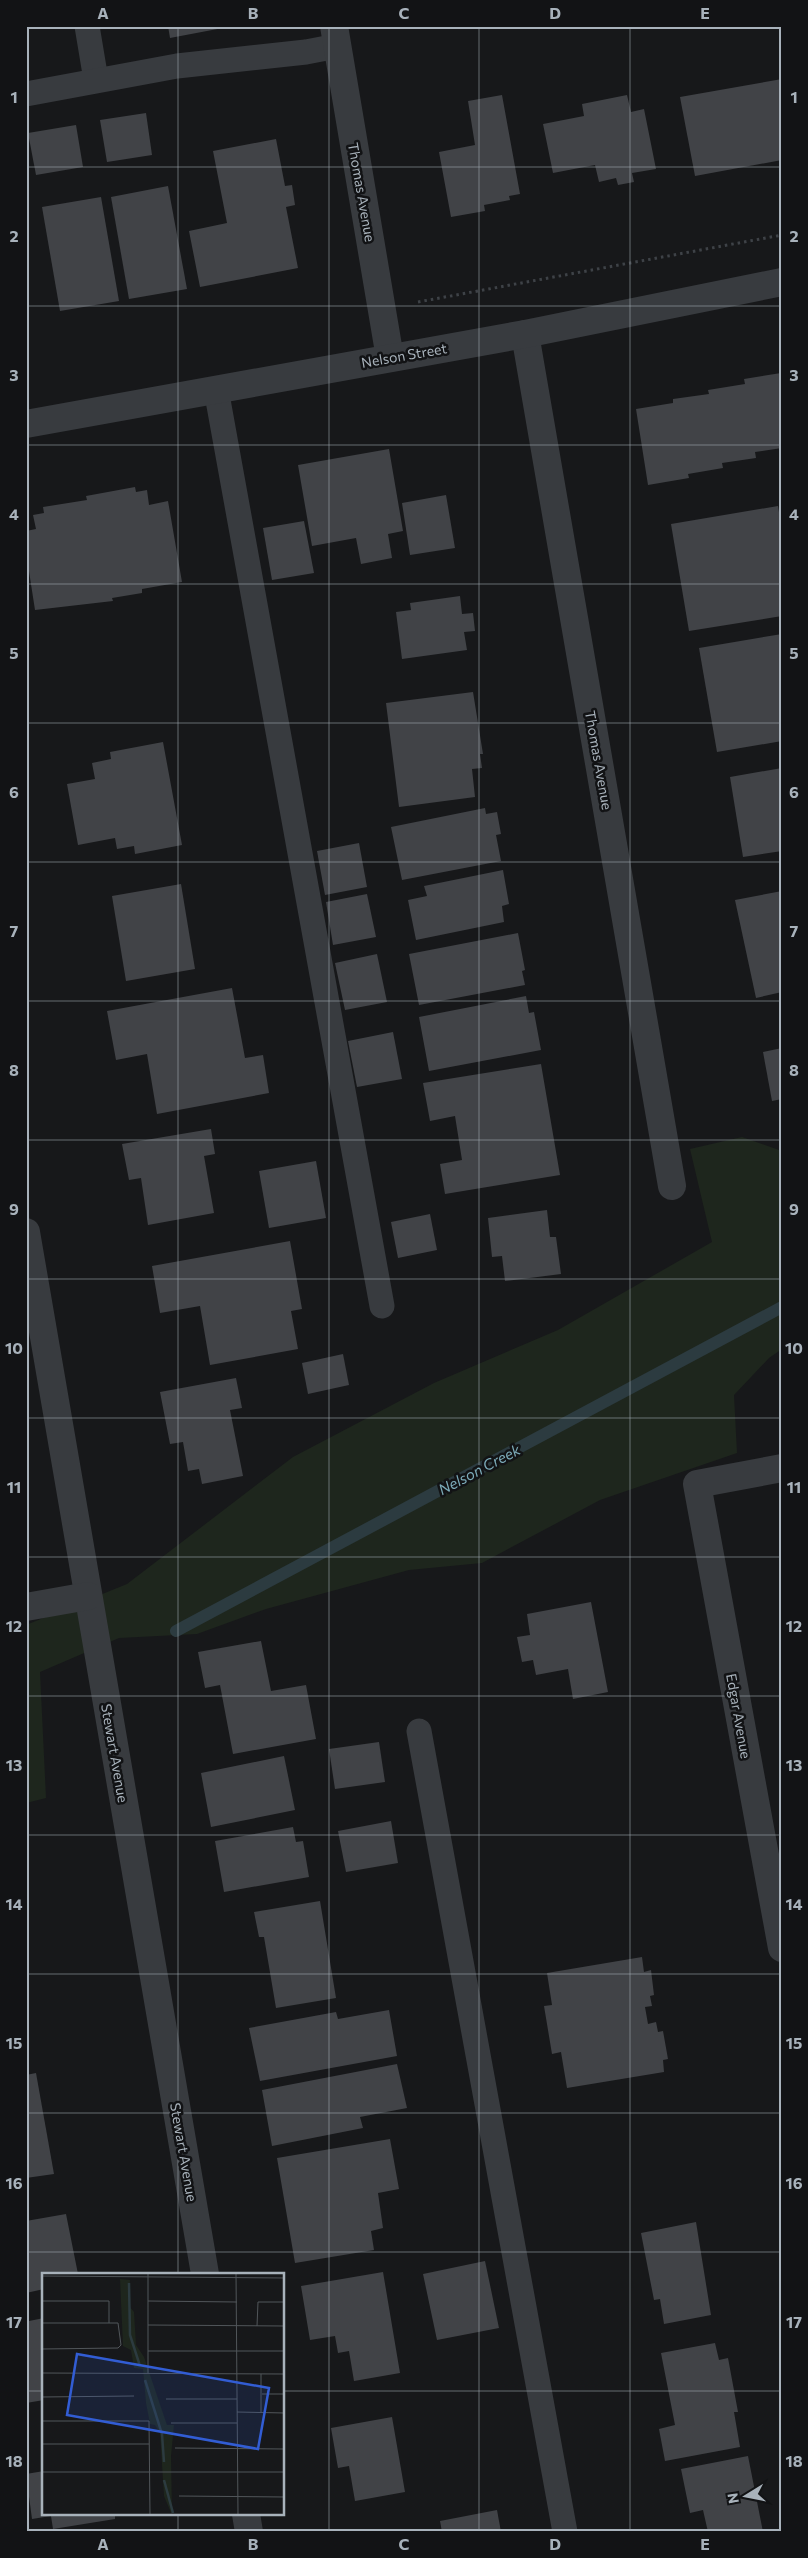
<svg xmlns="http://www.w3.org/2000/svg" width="808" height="2558" viewBox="0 0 808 2558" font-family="Commissioner,sans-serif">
<rect width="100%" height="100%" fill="#17181a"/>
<polygon fill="#1e261d" points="742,1137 782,1151 782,1349 769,1358 734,1395 737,1453 600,1500 482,1563 409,1570 266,1609 197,1634 119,1638 40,1672 46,1798 26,1803 26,1625 127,1584 293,1457 434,1383 558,1330 712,1242 690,1149"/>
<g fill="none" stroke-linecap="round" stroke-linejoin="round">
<polyline stroke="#2c3b40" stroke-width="12" points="176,1631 782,1307"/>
</g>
<g fill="#414347">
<polygon points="168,26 228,26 228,27 170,38"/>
<polygon points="782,79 782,160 695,176 680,97"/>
<polygon points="502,95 520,194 509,196 510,200 484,205 485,211 451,217 439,152 475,145 468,101"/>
<polygon points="627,95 631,112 644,109 656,169 632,173 634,182 618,185 616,178 599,182 595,165 553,173 543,124 584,116 582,104"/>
<polygon points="146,113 152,155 107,162 100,120"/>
<polygon points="76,125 83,167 36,175 28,133"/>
<polygon points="276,139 285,186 292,185 295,205 286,207 298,268 200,287 189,231 227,223 213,151"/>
<polygon points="168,186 187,289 129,299 111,197"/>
<polygon points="101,197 119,301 60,311 42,207"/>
<polygon points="781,373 782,448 755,452 756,458 722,463 723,468 688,474 689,478 648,485 636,409 673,403 673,399 709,394 708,390 745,384 744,379"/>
<polygon points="389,449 403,531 388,534 392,558 361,564 356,538 312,546 298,465"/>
<polygon points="135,487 136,492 147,490 149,505 168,501 182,582 142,589 142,593 112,598 113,601 35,610 26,552 26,531 36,529 33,515 44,513 43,507 87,500 86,496"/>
<polygon points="446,495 455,548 410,555 402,503"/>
<polygon points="778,506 782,531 782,616 689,631 671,524"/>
<polygon points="304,521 314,573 272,580 263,528"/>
<polygon points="460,596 462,614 473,613 475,631 464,632 467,650 402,659 396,612 411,610 410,603"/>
<polygon points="782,634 782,741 717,752 699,648"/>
<polygon points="473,692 483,754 480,754 482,768 472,769 475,797 399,807 386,703"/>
<polygon points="163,742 182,845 135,854 134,846 117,849 115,838 78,845 67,784 95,779 92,763 111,759 110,752"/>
<polygon points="782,768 782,851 743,857 730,777"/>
<polygon points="485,808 486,814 497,812 501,834 496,835 501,861 402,880 391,827"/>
<polygon points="359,843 367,887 325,895 317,851"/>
<polygon points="503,870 509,904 502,906 504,922 416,940 408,900 427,896 424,886"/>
<polygon points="181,884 195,969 126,981 112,896"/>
<polygon points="782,891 782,992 756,998 735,900"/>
<polygon points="367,894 376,937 333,945 326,902"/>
<polygon points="518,933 525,970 522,971 525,985 419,1005 409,954"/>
<polygon points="377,954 387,1002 345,1010 335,963"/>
<polygon points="232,988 245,1058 263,1055 269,1093 157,1114 147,1054 116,1060 107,1011"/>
<polygon points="526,996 529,1013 534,1012 541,1050 429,1071 419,1017"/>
<polygon points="393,1032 402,1079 357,1087 348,1041"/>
<polygon points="782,1048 782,1099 772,1101 763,1052"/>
<polygon points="541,1064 560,1175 445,1194 440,1164 462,1160 455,1116 430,1121 423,1083"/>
<polygon points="211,1129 215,1154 204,1156 214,1213 148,1225 141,1178 129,1180 122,1144"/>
<polygon points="316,1161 326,1218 269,1228 259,1171"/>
<polygon points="547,1210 550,1237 556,1237 561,1274 505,1281 502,1256 492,1257 488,1218"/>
<polygon points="430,1214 437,1250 398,1258 391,1222"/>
<polygon points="290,1241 302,1309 291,1311 298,1349 210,1365 200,1306 160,1313 152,1266"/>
<polygon points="343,1354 349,1385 308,1394 302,1363"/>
<polygon points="236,1378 242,1408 230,1410 243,1476 202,1484 199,1469 188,1471 183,1442 170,1444 160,1392"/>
<polygon points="591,1602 608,1692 573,1699 568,1669 536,1675 533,1660 522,1662 517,1637 530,1635 527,1614"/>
<polygon points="261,1641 271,1691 306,1685 316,1739 233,1754 220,1685 205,1688 198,1652"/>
<polygon points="379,1742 385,1782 335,1789 329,1749"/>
<polygon points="284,1756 295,1810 211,1827 201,1773"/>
<polygon points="391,1821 398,1863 346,1872 338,1831"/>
<polygon points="293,1827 296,1842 303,1841 309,1877 224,1892 215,1841"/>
<polygon points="320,1901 336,1998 276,2008 264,1937 259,1937 254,1912"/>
<polygon points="642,1957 644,1972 651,1970 654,1995 650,1996 652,2006 645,2007 648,2024 656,2022 658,2032 663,2031 668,2059 663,2060 664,2072 567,2088 561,2052 552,2054 544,2006 552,2005 547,1973"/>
<polygon points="389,2010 397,2056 260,2081 249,2028 336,2012 338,2019"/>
<polygon points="397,2064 407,2108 360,2117 363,2128 272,2146 262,2090"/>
<polygon points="36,2073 54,2174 26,2178 26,2075"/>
<polygon points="390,2139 399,2189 378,2193 383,2228 371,2231 374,2250 295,2263 277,2158"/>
<polygon points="66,2214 78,2274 44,2274 44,2289 26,2293 26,2221"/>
<polygon points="696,2222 711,2315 664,2324 660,2299 654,2300 641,2233"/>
<polygon points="485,2261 499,2328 437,2340 423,2274"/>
<polygon points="383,2272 400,2373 354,2381 349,2351 338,2353 335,2336 310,2340 301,2286"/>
<polygon points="26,2311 29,2321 44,2318 44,2400 26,2403"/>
<polygon points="715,2343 719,2360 728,2358 738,2412 734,2412 740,2447 665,2461 659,2429 675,2425 661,2353"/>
<polygon points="392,2417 405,2492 355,2501 349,2466 338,2468 331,2428"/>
<polygon points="748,2456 763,2532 708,2532 703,2510 690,2513 681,2469"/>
<polygon points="44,2471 44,2514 115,2514 115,2519 53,2529 51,2516 32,2519 26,2474"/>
<polygon points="497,2510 501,2532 442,2532 440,2521"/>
</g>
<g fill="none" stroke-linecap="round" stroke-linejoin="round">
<polyline stroke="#3e4247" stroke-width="3" stroke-dasharray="2.5 4" stroke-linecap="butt" points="418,302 782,235"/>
<g stroke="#383b3f" stroke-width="25">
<polyline points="87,26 96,80"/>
<polyline points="26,94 177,66 306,52 337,46"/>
<polyline points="216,389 382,1306"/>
<polyline points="419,1731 565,2532"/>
</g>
<g stroke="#383b3f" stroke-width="28">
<polyline points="334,26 390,358"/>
<polyline points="525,334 672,1186"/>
<polyline points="26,1232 205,2274"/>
<polyline points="782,1468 697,1484 782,1948"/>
<polyline points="26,1607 88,1596"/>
<polyline points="246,2514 249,2532"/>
</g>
<polyline stroke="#383b3f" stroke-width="28" points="26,424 525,334 782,282"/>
</g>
<path fill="none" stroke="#a8b2bb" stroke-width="1" stroke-opacity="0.55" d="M 178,26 L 178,2274M 329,26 L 329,2532M 479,26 L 479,2532M 630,26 L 630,2532M 26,167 L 782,167M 26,306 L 782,306M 26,445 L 782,445M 26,584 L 782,584M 26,723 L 782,723M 26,862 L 782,862M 26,1001 L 782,1001M 26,1140 L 782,1140M 26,1279 L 782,1279M 26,1418 L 782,1418M 26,1557 L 782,1557M 26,1696 L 782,1696M 26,1835 L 782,1835M 26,1974 L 782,1974M 26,2113 L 782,2113M 26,2252 L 782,2252M 26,2391 L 44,2391M 284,2391 L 782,2391M 178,2514 L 178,2532"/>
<g text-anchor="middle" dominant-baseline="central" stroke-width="5" stroke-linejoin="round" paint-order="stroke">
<g font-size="14" fill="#a8b2bb" stroke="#121315">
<text transform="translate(362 192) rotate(80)">Thomas Avenue</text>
<text transform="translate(404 355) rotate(-10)">Nelson Street</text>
<text transform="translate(599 760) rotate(80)">Thomas Avenue</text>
<text transform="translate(739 1716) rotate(80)">Edgar Avenue</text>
<text transform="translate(115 1753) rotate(80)">Stewart Avenue</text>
<text transform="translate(184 2152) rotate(80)">Stewart Avenue</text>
</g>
<g font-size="15" font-style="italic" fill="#7cabb9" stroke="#121315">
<text transform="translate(479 1469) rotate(-28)">Nelson Creek</text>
</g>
</g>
<g transform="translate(42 2273)">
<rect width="242" height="242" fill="#17181a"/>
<path d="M 78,6 L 88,7 L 87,33 L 92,39 L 94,72 L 102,84 L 125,152 L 132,152 L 129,183 L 130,242 L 122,223 L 118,160 L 113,152 L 108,151 L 104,130 L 101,96 L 92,95 L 89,77 L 81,73 Z" fill="#1e261d"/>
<path fill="none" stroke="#2c3b40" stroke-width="2.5" d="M 87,10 L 88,62 L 98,93M 103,107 L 120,161 L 122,189M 122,207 L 131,240"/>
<path fill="none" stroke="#51565a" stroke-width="1" d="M 106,0 L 106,100M 194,0 L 196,242M 0,3 L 243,5M 0,28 L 67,28 L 67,50M 106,28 L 195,29M 0,50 L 76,50 L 79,72 L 76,75 L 0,76M 106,52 L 243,53M 215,53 L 216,29 L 243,29M 106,78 L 243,78M 0,100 L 243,101M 220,121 L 243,121M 0,124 L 92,123M 124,126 L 195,126M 195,139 L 243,140M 219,140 L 219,101M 0,148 L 107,148 L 108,242M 129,150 L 195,150M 0,171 L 107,171M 133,175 L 243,176M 0,199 L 243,199M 137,223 L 243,224"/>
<path fill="#325dd4" fill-opacity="0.15" stroke="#325dd4" stroke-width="2.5" d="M 35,81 L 227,115 L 216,176 L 25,142 Z"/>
<rect width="242" height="242" fill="none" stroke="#a8b2bb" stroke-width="2.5"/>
</g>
<rect width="808" height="2558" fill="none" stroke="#121315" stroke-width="55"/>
<g transform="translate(746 2496) rotate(260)" stroke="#121315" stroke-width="4" paint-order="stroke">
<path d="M0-4L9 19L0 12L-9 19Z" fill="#a8b2bb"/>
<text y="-8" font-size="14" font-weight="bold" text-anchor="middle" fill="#a8b2bb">N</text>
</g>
<rect x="28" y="28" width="752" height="2502" fill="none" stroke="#a8b2bb" stroke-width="2"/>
<g font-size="16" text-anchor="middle" font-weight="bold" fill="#a8b2bb">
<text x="103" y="19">A</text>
<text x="253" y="19">B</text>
<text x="404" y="19">C</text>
<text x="555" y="19">D</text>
<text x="705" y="19">E</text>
<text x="14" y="103">1</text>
<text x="794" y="103">1</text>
<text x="14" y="242">2</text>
<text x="794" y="242">2</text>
<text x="14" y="381">3</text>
<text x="794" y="381">3</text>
<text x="14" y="520">4</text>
<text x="794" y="520">4</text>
<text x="14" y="659">5</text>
<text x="794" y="659">5</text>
<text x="14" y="798">6</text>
<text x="794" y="798">6</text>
<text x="14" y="937">7</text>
<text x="794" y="937">7</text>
<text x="14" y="1076">8</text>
<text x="794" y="1076">8</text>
<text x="14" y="1215">9</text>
<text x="794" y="1215">9</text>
<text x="14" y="1354">10</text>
<text x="794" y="1354">10</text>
<text x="14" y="1493">11</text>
<text x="794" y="1493">11</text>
<text x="14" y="1632">12</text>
<text x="794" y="1632">12</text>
<text x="14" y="1771">13</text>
<text x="794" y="1771">13</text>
<text x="14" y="1910">14</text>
<text x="794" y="1910">14</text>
<text x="14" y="2049">15</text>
<text x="794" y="2049">15</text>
<text x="14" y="2189">16</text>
<text x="794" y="2189">16</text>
<text x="14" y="2328">17</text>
<text x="794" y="2328">17</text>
<text x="14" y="2467">18</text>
<text x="794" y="2467">18</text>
<text x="103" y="2550">A</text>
<text x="253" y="2550">B</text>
<text x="404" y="2550">C</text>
<text x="555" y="2550">D</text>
<text x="705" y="2550">E</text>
</g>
</svg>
